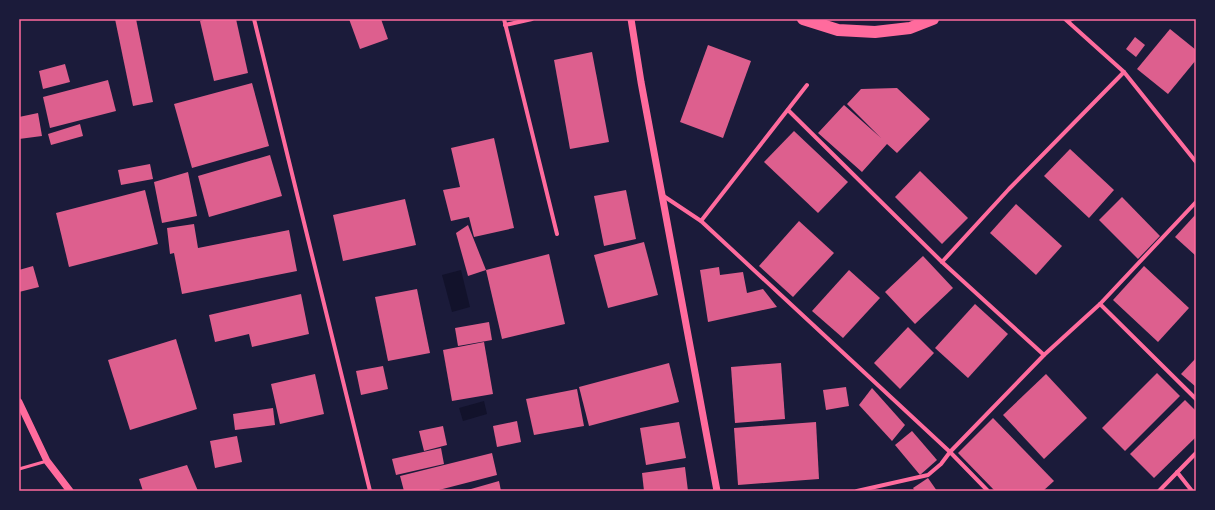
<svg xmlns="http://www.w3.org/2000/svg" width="1215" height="510" viewBox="0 0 1215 510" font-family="'PT Sans Narrow',sans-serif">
<rect width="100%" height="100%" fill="#1b1b3a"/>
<g fill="#12122b">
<polygon points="461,270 470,307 452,312 442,275"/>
<polygon points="484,401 487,414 463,421 459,408"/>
</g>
<g fill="#dd5f8e">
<polygon points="115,19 136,19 153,102 133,106"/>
<polygon points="207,19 236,19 248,73 214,81 200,21"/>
<polygon points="349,19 381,19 388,39 360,49"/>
<polygon points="1170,29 1196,50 1196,60 1168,94 1137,69"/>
<polygon points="1135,37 1145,45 1136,57 1126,49"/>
<polygon points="708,45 751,61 723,138 680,122"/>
<polygon points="592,52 609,142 570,149 554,60"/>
<polygon points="65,64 70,82 43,89 39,71"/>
<polygon points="108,80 116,111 50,128 43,97"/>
<polygon points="252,83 269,146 192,168 174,104"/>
<polygon points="897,88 930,119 897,153 887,144 862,172 818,133 844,105 881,138 847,104 861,89"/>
<polygon points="38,113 42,136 19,139 19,117"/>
<polygon points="80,124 83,136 51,145 48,134"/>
<polygon points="794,131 848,182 818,213 764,162"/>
<polygon points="494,138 514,228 474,237 469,217 451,221 443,190 460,187 451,148"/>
<polygon points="1070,149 1114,190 1089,218 1044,176"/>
<polygon points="270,155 282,196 209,217 198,176"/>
<polygon points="150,164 153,179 121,185 118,170"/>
<polygon points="920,171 968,218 942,244 895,197"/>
<polygon points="188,172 197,216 162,223 154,182"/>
<polygon points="145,190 158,244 69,267 56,213"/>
<polygon points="626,190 636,239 604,246 594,196"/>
<polygon points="1122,197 1160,236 1138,259 1099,220"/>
<polygon points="405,199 416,245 343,261 333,215"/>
<polygon points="1016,204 1062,246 1036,275 990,233"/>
<polygon points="1196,214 1196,256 1175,237"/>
<polygon points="799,221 834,253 793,297 759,266"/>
<polygon points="194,224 198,248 289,230 297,271 182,294 174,253 170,254 167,228"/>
<polygon points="468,225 486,270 468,276 456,233"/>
<polygon points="644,242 658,295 608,308 594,255"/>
<polygon points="549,254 565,324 502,339 486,270"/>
<polygon points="923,256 953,288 915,324 885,292"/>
<polygon points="33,266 39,287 19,292 19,270"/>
<polygon points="1144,266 1189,308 1158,342 1113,300"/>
<polygon points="719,267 720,275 743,272 747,293 763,289 777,307 708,322 700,270"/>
<polygon points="849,270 880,298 843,338 812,311"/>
<polygon points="417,289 430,353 388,361 375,297"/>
<polygon points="301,294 309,334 252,347 249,334 215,342 209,315"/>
<polygon points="975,304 1008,334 968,378 935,348"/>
<polygon points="489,322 492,340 458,346 455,328"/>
<polygon points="908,327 934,353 900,389 874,363"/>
<polygon points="176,339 197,409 130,430 108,360"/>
<polygon points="484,342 493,394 452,401 443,350"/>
<polygon points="1196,358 1196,387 1181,374"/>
<polygon points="669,363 679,402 589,426 579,387"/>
<polygon points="781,363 785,419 735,423 731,367"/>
<polygon points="383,366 388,389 361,395 356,371"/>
<polygon points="1157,373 1180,396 1125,451 1102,428"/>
<polygon points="315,374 324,414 280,424 271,384"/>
<polygon points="1046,374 1087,418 1044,459 1003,415"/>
<polygon points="846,387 849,406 826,410 823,390"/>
<polygon points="872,388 905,425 892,441 859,405"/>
<polygon points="577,389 584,426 534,435 526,399"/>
<polygon points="1185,400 1196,411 1196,437 1154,478 1130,454"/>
<polygon points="273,408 275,425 235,430 233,414"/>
<polygon points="993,418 1054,481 1043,491 995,491 958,453"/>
<polygon points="517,421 521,442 497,447 493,426"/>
<polygon points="679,422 686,458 646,465 640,428"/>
<polygon points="816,422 819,479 738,485 734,428"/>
<polygon points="443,426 447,445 424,451 419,431"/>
<polygon points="912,431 937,460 920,475 895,445"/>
<polygon points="237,436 242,462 215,468 210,441"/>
<polygon points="441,448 444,464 396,475 392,459"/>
<polygon points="492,453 497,475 435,491 404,491 400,476"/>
<polygon points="187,465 198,491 143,491 139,479"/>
<polygon points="685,467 688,491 644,491 642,473"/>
<polygon points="928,478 937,491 915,491 913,488"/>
<polygon points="499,481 501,491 464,491"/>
</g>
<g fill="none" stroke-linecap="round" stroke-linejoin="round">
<g stroke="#ff6b9d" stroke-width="3">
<polyline points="1068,21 1073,19"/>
<polyline points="19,469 47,461"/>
</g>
<g stroke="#ff6b9d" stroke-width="4">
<polyline points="254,19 370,491"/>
<polyline points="504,19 557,234"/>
<polyline points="1065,19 1124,72 1196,162"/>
<polyline points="505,25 532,19"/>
<polyline points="788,110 942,262 1044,355"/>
<polyline points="662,195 701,221 950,452 988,491"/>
<polyline points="701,221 807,85"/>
<polyline points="942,262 1009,189 1124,72"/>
<polyline points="1100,304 1196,399"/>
<polyline points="1177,472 1192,491"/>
<polyline points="857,491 928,475 941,464 950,452 1044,355 1100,304 1196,202"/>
<polyline points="1159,491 1196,453"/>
</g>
<g stroke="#ff6b9d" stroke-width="7">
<polyline points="631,19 641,82 717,491"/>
<polyline points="19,402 47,461 70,491"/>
</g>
<polyline stroke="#ff6b9d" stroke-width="12" points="803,19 838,30 875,32 910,28 933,19"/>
</g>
<rect width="1215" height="510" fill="none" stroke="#1b1b3a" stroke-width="40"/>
<rect x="20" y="20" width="1175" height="470" fill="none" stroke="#ff6b9d" stroke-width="1.5"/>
</svg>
